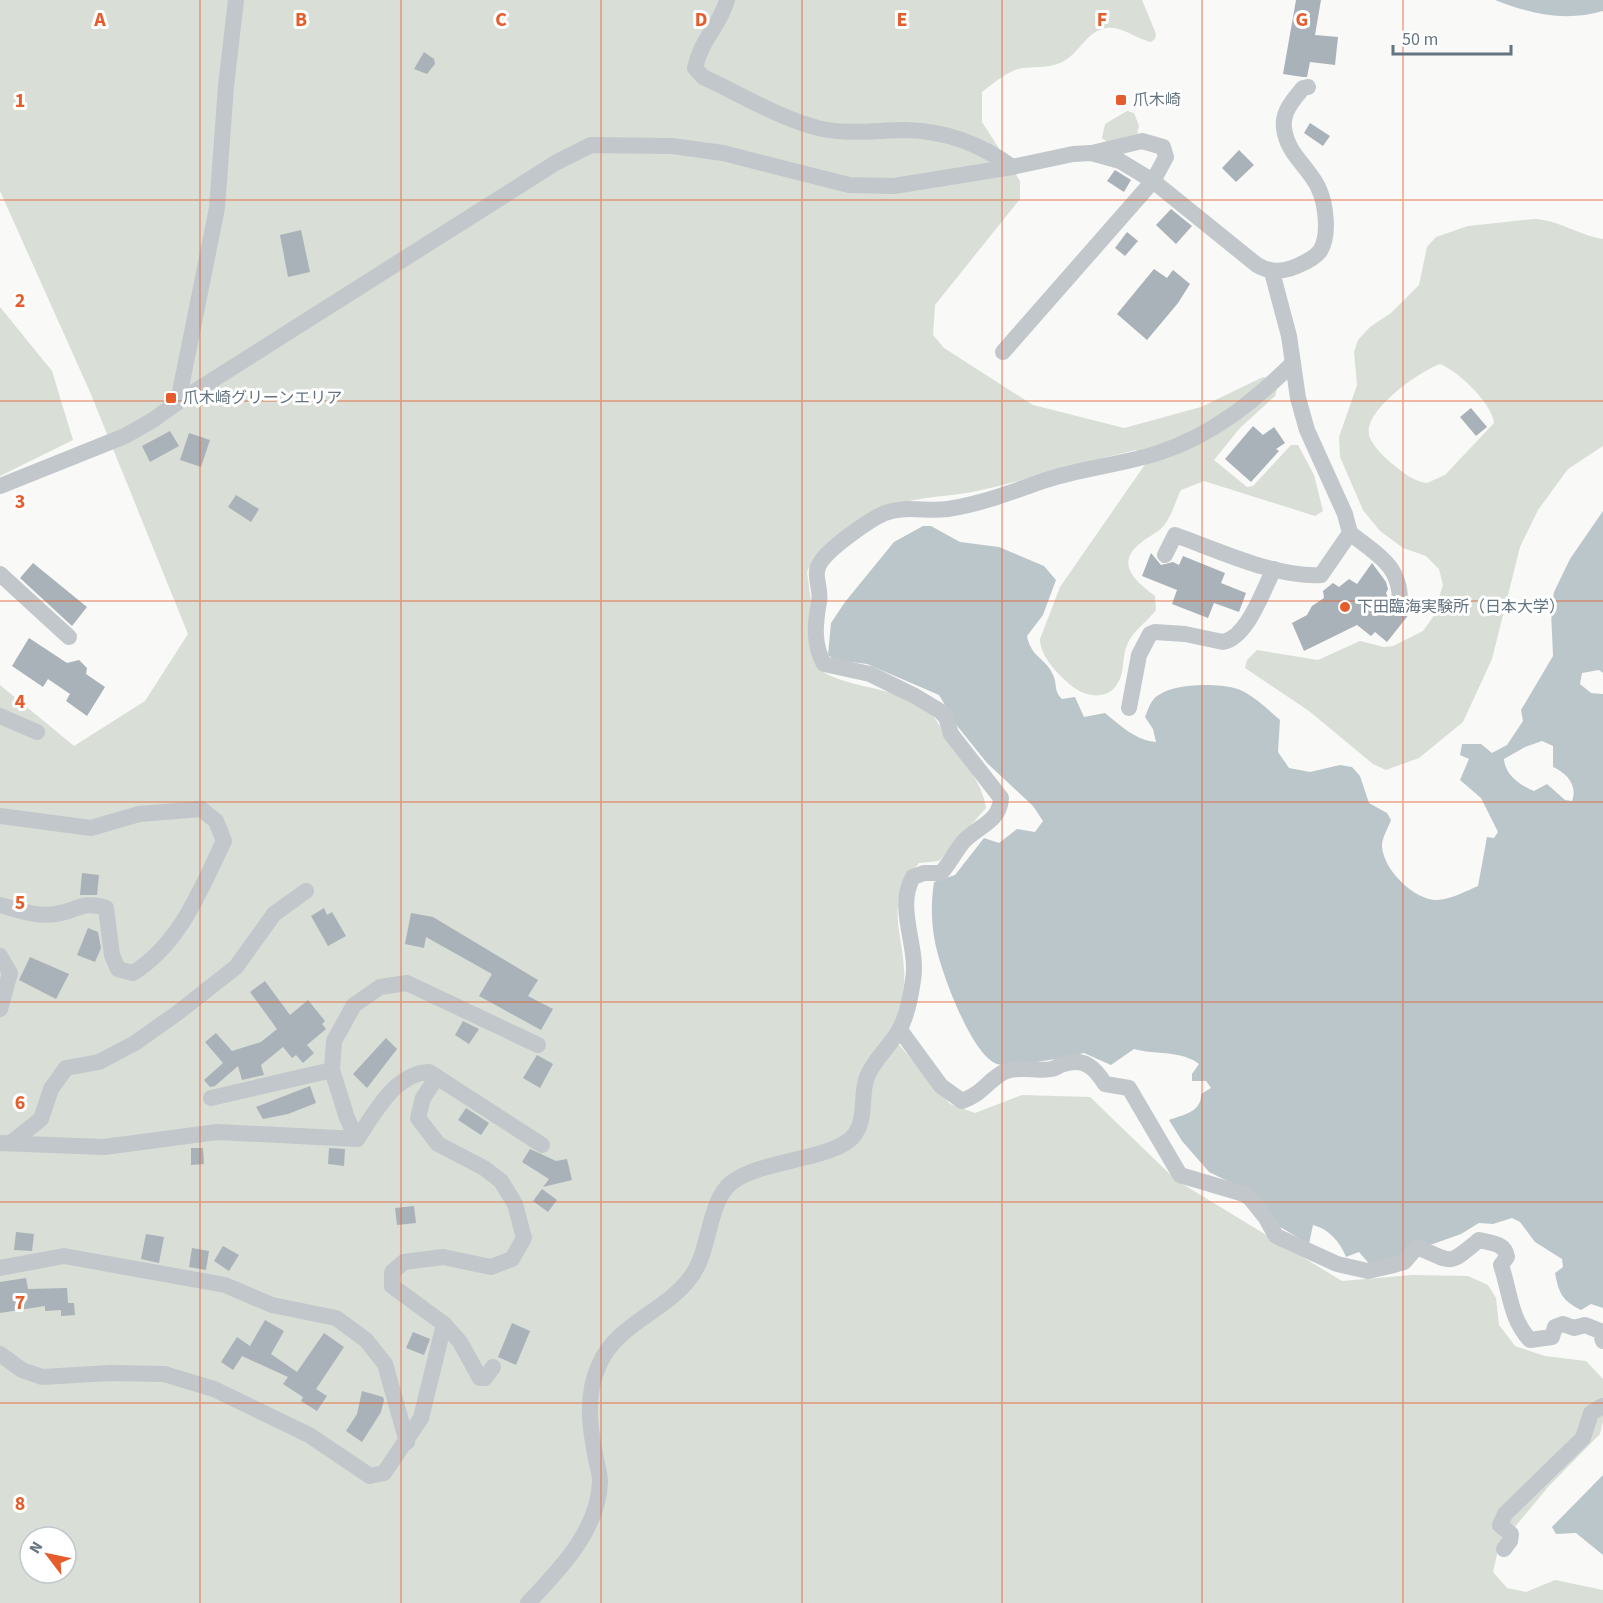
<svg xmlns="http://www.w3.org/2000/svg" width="1603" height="1603" viewBox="0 0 1603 1603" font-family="'Source Sans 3','Noto Sans JP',sans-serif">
<rect width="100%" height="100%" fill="#f9f9f7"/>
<g fill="#d9ded6" fill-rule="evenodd">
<path d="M 0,0 L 1142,0 L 1156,34 L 1155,39 L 1151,42 C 1136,39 1122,26 1107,28 C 1087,31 1082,49 1067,59 C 1053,69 1038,66 1022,68 C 1007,71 994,83 982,92 L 982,122 L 1020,181 L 1020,199 L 935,305 L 933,335 L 944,348 L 1033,405 L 1124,428 L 1201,407 L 1263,377 L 1270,379 L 1277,389 L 1275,396 L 1240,428 L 1214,460 L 1247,487 L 1253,486 L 1291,445 L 1298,445 L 1314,475 L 1323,511 L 1315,516 L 1204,481 L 1181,490 C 1176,500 1172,515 1165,524 C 1160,531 1150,536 1143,541 C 1113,563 1135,581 1155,596 L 1156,610 C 1147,622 1133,630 1127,645 C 1123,654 1124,666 1121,676 C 1112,704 1082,698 1066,681 C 1055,671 1040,655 1040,639 L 1060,587 L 1146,463 L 1145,455 L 1136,450 C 1083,462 1031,479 977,491 C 950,497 918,496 892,506 C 871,513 815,552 807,572 L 820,670 C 851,691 909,686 934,717 C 942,728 947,741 956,752 C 969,768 983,787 986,808 L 939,861 L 919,863 C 885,904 901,923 904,969 C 906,991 898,1017 894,1039 L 950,1104 L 975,1113 L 1022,1095 L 1090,1097 L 1176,1180 L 1342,1281 L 1412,1275 L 1468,1276 L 1488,1285 L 1496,1298 L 1499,1325 L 1515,1346 L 1545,1356 L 1586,1361 L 1603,1379 L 1603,1421 L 1600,1434 L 1549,1486 L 1499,1546 L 1493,1572 L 1507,1588 L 1526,1592 L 1555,1580 L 1603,1590 L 1603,1603 L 0,1603 L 0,685 L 74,746 L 145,701 L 188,634 L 90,392 L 0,191 ZM 30,1537 L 66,1537 L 66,1573 L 30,1573 Z"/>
<polygon points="1127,111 1134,113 1139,126 1137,134 1107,142 1102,138 1105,124"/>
<path d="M 1534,219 C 1559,220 1578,235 1603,239 L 1603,446 L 1568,469 L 1538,510 L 1520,547 L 1492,659 L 1463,722 L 1419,758 L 1386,770 L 1373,764 L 1309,711 L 1245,668 L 1247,660 L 1257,650 L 1318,660 L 1360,641 L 1384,647 L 1393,646 L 1423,631 L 1433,617 L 1443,585 L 1439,569 L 1426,556 L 1403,548 L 1380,531 L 1363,510 L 1340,457 L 1339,437 L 1357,385 L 1354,352 L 1358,340 L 1370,327 L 1391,313 L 1419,285 L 1427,247 L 1436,237 L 1468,226 ZM 1440,364 C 1458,371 1492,403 1494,423 L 1445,475 L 1427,483 C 1412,481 1403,472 1391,463 C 1384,457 1374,447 1370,438 C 1359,413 1420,371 1440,364 Z"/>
<polygon points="0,307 52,371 73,440 0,476"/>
</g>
<g fill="#bbc6cb" fill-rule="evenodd">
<path d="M 1495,0 L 1603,0 L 1603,11 C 1565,22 1531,14 1495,0 Z"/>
<path d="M 1603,511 L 1603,673 L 1599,670 L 1582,673 L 1580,684 L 1591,693 L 1603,694 L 1603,1308 L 1591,1304 L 1581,1310 C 1562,1300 1559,1294 1555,1273 L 1563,1267 L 1562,1259 L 1535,1242 L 1520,1222 L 1512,1218 L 1493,1224 L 1479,1223 L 1461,1234 L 1433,1244 L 1418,1244 L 1400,1260 L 1371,1266 L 1359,1252 L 1346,1257 C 1340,1242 1329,1229 1313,1225 L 1309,1244 L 1275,1224 L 1240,1187 L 1209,1172 L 1182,1141 L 1169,1120 C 1183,1115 1202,1112 1201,1094 L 1211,1088 L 1206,1081 L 1192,1081 L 1192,1074 L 1199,1064 C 1181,1050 1155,1055 1134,1049 L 1111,1065 L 1084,1053 C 1068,1057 1012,1068 997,1064 C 971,1055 940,969 935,942 C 931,922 931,903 934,882 L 955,875 L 984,838 L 999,843 L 1017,829 L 1035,832 L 1043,821 L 1033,806 L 987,763 L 958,727 L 939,695 L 867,664 L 835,660 L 828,655 L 831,623 L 845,602 L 894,542 L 923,526 L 931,526 L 960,542 L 999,547 L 1044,566 L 1056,580 L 1043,615 L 1027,636 C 1031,658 1047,658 1054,677 C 1057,686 1054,691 1062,699 L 1075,697 L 1084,717 L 1105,713 C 1121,726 1135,740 1156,742 L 1153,729 L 1145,717 C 1147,712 1149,705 1153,700 C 1167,683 1214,683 1234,688 C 1251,692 1267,709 1280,720 L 1278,752 L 1289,768 L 1310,772 L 1340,765 L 1352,767 L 1360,776 L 1369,803 L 1387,813 L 1391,820 C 1388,829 1382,837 1382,846 C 1383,870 1415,901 1438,900 C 1452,899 1466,891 1478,886 L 1487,837 L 1494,838 L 1498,832 L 1481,798 L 1460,780 L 1469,759 L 1460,755 L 1462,744 L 1481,744 L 1492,753 L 1507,745 L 1523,721 L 1521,710 L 1553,656 L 1551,611 L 1554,592 L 1570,559 ZM 1542,741 L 1553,746 L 1553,767 C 1567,773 1578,786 1572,801 L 1565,800 L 1547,784 L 1534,791 C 1520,785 1505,775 1504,759 L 1525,747 Z"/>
<polygon points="1603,1475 1603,1555 1576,1533 1556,1534 1552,1527"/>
</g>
<g fill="#a9b2b8">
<polygon points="1296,0 1321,0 1315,35 1338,37 1335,65 1310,62 1307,77 1303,77 1283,74"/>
<polygon points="424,52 434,59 435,64 427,74 414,69"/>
<polygon points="1310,123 1330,136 1323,146 1304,133"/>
<polygon points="1239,150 1254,165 1236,182 1222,168"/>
<polygon points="1115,170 1131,180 1124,192 1107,181"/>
<polygon points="1171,209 1192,226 1176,244 1156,225"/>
<polygon points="301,230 310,272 288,277 280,235"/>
<polygon points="1127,232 1138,241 1125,256 1115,248"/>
<polygon points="1154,269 1167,278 1173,270 1190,284 1178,303 1147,340 1117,314"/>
<polygon points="1471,408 1487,427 1476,436 1460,417"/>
<polygon points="1253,426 1263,435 1274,427 1285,443 1276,449 1279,451 1251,482 1225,459"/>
<polygon points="170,431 179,446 150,462 142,446"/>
<polygon points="189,433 210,440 201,467 180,460"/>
<polygon points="236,495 259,509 251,522 228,507"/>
<polygon points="1151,553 1161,565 1173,562 1179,565 1183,556 1225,573 1221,583 1246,593 1239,612 1214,603 1208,618 1172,604 1177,590 1142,576"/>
<polygon points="33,563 87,607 72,626 20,578"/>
<polygon points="1372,563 1386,582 1388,589 1386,593 1392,607 1410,613 1387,642 1375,632 1371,636 1357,625 1304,651 1292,623 1307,615 1312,606 1324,598 1323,591 1333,583 1339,587 1349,579 1357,584"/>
<polygon points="29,638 67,663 79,660 87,668 86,674 105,687 87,716 66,701 70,694 48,679 43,687 12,666"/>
<polygon points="82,873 99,875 97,895 80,895"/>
<polygon points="324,908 327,915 332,912 346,936 328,946 311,916"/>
<polygon points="411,913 433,917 538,980 528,996 553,1009 541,1030 479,996 492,974 426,937 424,948 405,944"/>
<polygon points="88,928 98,932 101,948 95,962 77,955"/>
<polygon points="30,957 69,974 56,999 19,980"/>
<polygon points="265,981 290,1015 308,1000 325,1021 322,1024 326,1029 307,1045 314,1053 303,1063 296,1055 292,1058 283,1047 261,1065 264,1075 242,1080 238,1066 215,1086 210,1087 204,1080 223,1063 205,1042 216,1033 232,1051 261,1042 277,1029 250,992"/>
<polygon points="463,1021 479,1029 469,1044 455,1035"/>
<polygon points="386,1038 397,1049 367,1088 353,1074"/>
<polygon points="537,1055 553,1064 540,1088 523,1078"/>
<polygon points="310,1086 316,1103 288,1114 263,1119 256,1107"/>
<polygon points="466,1108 489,1123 481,1135 458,1120"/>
<polygon points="191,1148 203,1148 204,1164 191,1165"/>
<polygon points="329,1148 345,1149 344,1166 328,1164"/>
<polygon points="530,1149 556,1161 567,1159 572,1180 543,1187 549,1179 522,1162"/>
<polygon points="542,1189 557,1200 548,1212 533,1201"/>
<polygon points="414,1206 416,1223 397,1225 395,1208"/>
<polygon points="16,1232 34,1234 32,1251 14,1250"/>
<polygon points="146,1234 164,1237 159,1263 141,1259"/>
<polygon points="223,1246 239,1255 229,1271 214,1261"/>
<polygon points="192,1248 209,1251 206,1270 189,1267"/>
<polygon points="26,1278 28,1289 67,1288 68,1303 74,1303 75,1315 61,1316 61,1310 45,1311 45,1306 0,1313 0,1282"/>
<polygon points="265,1320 284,1331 271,1354 297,1372 324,1333 344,1347 316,1389 327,1396 317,1411 301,1401 303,1397 283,1384 288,1377 242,1356 233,1370 221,1362 237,1337 250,1346"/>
<polygon points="512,1323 530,1331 516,1365 498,1357"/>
<polygon points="413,1332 430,1339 424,1355 406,1348"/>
<polygon points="362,1391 383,1397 384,1400 381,1412 362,1442 346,1431 357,1414"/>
</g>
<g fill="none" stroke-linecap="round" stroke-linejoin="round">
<g stroke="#c2c7cb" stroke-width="16">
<path d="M 727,0 C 720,26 701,39 695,68 L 703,77 C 738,93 774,115 811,126 C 842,136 874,130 906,130 C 946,131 981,144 1012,167"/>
<polyline points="1003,352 1153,181 1166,157 1163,147 1142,141 1092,153"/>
<polyline points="178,402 217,208 226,86 236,0"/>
<path d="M 0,486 L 125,436 L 153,420 L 178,402 L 557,162 L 591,145 L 672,146 L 723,153 L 849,185 L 894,186 L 1012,167 L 1073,154 L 1091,153 L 1120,161 L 1153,181 L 1257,265 C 1271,273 1283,272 1297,266 C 1304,263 1315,258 1320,251 C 1330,236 1326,203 1318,187 C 1308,166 1287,154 1284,128 C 1282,112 1293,100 1303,88 L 1308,87"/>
<path d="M 1350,533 C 1376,554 1400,564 1400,601"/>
<path d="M 1165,555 L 1175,535 C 1218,550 1276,578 1321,575 L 1350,533 L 1345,514 L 1307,430 L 1298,398 L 1289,336 L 1272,272"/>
<polyline points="0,574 69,637"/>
<path d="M 1129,708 L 1139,655 L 1150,634 L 1155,632 L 1185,634 L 1223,642 C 1248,637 1263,590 1274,569"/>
<polyline points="0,716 37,732"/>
<path d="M 0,816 L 91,828 L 139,814 L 201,809 L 216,821 L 224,841 C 200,890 181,943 133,973 L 118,969 L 112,955 L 106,908 C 83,900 77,911 56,914 C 37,917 18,910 0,905"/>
<polyline points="0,956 10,973 0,1009"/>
<path d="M 900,1030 L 941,1086 L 962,1101 C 984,1093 988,1080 1004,1072 C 1019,1065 1035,1072 1051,1069 C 1055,1069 1059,1065 1064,1064 C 1084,1057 1095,1068 1105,1084 L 1129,1088 L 1180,1175 L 1244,1194 L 1250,1198 L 1266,1218 L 1276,1236 L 1337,1264 L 1368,1271 L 1390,1266 L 1404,1262 L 1417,1247 C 1454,1262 1446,1267 1479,1240 C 1491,1243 1505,1243 1507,1257 L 1501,1265 C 1510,1291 1510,1319 1530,1340 L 1552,1337 L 1555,1327 L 1563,1324 L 1574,1328 L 1585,1325 L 1600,1331 L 1603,1341"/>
<polyline points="211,1098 332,1070"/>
<polyline points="357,1139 347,1118 332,1070 334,1041 354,1005 380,987 407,983 538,1045"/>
<path d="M 357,1139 C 375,1113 395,1073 429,1072 L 542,1145"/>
<polyline points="12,1142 41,1119 51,1089 66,1068 99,1062 135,1043 176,1014 236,967 274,914 306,891"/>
<polyline points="0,1143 104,1147 217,1132 357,1139"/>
<polyline points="0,1268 64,1256 225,1285 272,1305 336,1318 366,1340 385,1364 407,1442"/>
<polyline points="444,1324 460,1342 480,1378 485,1378 493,1367"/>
<polyline points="0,1354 22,1370 42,1377 111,1373 164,1374 214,1389 309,1435 370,1476 384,1473 421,1418 444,1324 392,1286 392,1272 404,1262 443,1257 491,1267 512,1259 524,1238 515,1204 501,1181 484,1168 438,1144 418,1118 423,1098 437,1077"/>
<polyline points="1504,1549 1510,1541 1511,1534 1500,1525 1505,1514 1583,1438 1591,1413 1603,1406"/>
<path d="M 528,1603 C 559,1570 599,1530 600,1481 C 600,1472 596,1462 595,1454 C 589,1423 586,1394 599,1365 C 616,1324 665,1312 690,1278 C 711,1252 707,1203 731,1183 C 760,1159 838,1160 855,1134 C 867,1117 860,1095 867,1077 C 873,1061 889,1047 898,1032 C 906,1019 911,995 913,980 C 919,947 895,908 913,877 L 924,873 L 941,873 C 950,863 956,850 964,841 C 978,826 1000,822 1001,798 L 951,734 L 946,717 L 940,711 L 915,696 L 870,674 L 824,664 C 813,644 815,624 819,602 C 822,589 812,575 820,563 C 829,548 869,520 885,513 C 907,505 926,512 948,509 C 981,504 1012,492 1043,481 C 1080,468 1121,465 1158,453 C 1213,435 1253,402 1293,363"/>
</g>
</g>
<path fill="none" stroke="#e55d2c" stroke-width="1.5" stroke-opacity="0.55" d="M 200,0 L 200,1603M 401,0 L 401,1603M 601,0 L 601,1603M 802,0 L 802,1603M 1002,0 L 1002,1603M 1202,0 L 1202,1603M 1403,0 L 1403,1603M 0,200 L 1603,200M 0,401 L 1603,401M 0,601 L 1603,601M 0,802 L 1603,802M 0,1002 L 1603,1002M 0,1202 L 1603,1202M 0,1403 L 1603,1403"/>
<g fill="#e55d2c" stroke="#fff" stroke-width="2">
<rect x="1115" y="94" width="12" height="12" rx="3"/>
<rect x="165" y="392" width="12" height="12" rx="3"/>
<circle cx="1345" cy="607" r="6"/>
</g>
<g text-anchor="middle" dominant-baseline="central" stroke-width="6" stroke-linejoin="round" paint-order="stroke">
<g font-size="16" fill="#647482" stroke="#fff" text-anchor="start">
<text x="1133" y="100">爪木崎</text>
<text x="183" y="398">爪木崎グリーンエリア</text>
<text x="1357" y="607">下田臨海実験所（日本大学）</text>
</g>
</g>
<g font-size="20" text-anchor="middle" font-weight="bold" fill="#e55d2c" stroke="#fff" stroke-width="6" stroke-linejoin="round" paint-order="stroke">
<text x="100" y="26">A</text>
<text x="301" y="26">B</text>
<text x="501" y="26">C</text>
<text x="701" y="26">D</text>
<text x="902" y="26">E</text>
<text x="1102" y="26">F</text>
<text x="1302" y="26">G</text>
<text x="20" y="107">1</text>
<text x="20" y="307">2</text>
<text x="20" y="508">3</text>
<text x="20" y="708">4</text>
<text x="20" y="909">5</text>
<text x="20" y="1109">6</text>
<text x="20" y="1309">7</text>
<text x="20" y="1510">8</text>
</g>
<g transform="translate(48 1555) rotate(302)"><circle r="28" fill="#ffffff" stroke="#c1c7cd" stroke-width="1.5"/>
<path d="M0-4.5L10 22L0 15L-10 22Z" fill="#e55d2c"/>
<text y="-9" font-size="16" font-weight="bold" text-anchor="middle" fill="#647482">N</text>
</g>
<path d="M1393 45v9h118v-9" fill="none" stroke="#647482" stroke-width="3"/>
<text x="1402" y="45" font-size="18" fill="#647482" stroke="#ffffff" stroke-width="4.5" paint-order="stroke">50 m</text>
</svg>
